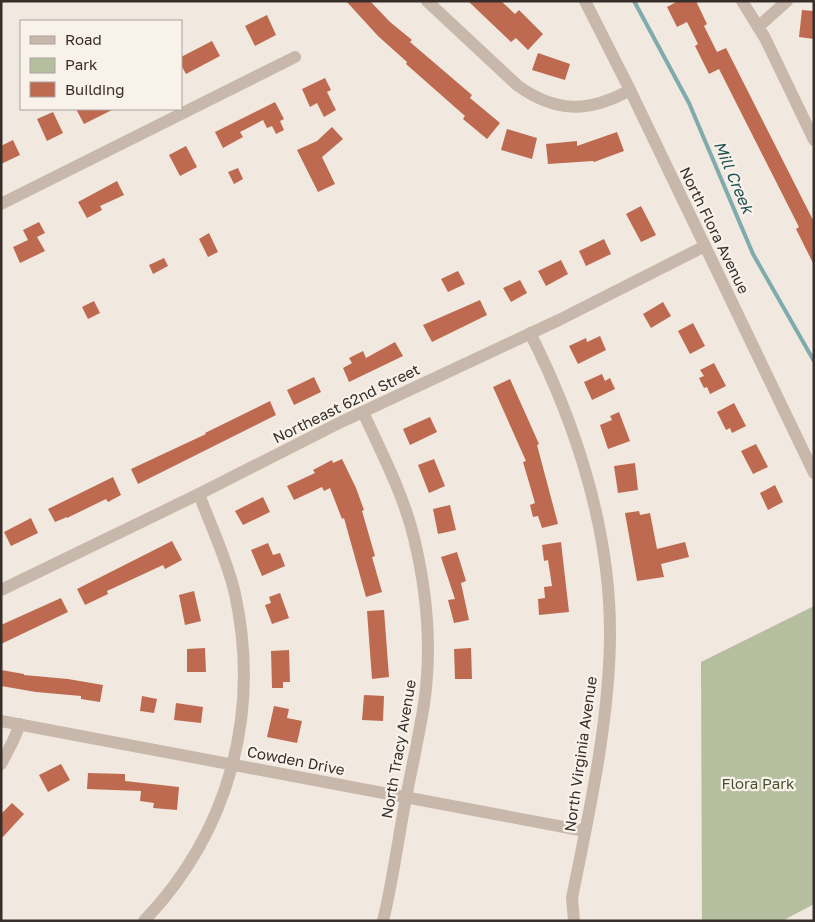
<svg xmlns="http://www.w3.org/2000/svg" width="815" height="922" viewBox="0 0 815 922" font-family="'Golos Text',sans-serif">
<rect width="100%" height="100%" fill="#f1e8df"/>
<polygon fill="#b5bfa0" points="814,606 814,904 782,921 702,921 701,662"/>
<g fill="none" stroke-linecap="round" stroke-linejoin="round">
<polyline stroke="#80abac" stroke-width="4" points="634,1 689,103 753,254 814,361"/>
</g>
<g fill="#bd6a50">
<polygon points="346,1 370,1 390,22 412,40 410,42 472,95 470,98 500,123 487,139 463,119 465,116 406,64 407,62 378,36"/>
<polygon points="468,1 501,1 515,14 519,10 543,34 528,50 516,38 511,42"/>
<polygon points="678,1 696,1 707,24 704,26 717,52 726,48 814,222 814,265 796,229 799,227 719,69 709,74 695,46 698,44 687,22 677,27 667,7"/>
<polygon points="802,10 814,11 814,39 799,37"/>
<polygon points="267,15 276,35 255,46 245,26"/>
<polygon points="212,41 220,56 186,74 181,65 181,57"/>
<polygon points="538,53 570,64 565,80 532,70"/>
<polygon points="325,78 331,90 327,92 336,110 324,117 317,103 310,107 302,89"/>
<polygon points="275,102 284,119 280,121 284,130 276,134 272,126 267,128 263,120 240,132 243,137 223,148 215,132"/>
<polygon points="76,109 114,109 84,124"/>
<polygon points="53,112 63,133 47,141 37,119"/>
<polygon points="332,127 343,139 322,157 335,184 318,192 297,150 317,141"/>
<polygon points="507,129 537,138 532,159 501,150"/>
<polygon points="617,132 624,151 594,162 593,161 548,164 546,144 577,141 577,146"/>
<polygon points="13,140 20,155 1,164 1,146"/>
<polygon points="186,146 197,167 180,176 169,155"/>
<polygon points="238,168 243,179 234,184 228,172"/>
<polygon points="117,181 124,195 100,206 102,210 87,218 78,202"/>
<polygon points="641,206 656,235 641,242 626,214"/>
<polygon points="39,222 45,233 37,237 45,251 20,263 13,247 28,240 23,230"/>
<polygon points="209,233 218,252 208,257 199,239"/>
<polygon points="604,239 611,254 586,266 579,251"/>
<polygon points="164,258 168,266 153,274 149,265"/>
<polygon points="561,260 568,274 546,286 538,271"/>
<polygon points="458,271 465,284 448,292 441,279"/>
<polygon points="520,280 527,293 511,302 503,288"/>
<polygon points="480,300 487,315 432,342 423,325"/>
<polygon points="94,301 100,313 88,319 82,307"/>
<polygon points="663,302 671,316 651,328 643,314"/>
<polygon points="693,323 705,346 690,354 678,331"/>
<polygon points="600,336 606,350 578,364 569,346 586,338 587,342"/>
<polygon points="395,342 403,356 349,382 343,368 352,363 349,358 363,351 366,358"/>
<polygon points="714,363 726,386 710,394 707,387 704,388 699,378 704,376 700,370"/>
<polygon points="602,374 605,381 610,378 615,389 592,400 584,382"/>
<polygon points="314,377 321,392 294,405 287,390"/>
<polygon points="510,379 539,444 537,445 558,524 542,528 538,516 533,517 530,505 535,503 523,462 526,461 493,387"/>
<polygon points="270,401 276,415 138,484 131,469 206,434 205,433"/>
<polygon points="734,403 746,426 732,433 730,428 726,430 717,412"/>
<polygon points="619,412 630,441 608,449 600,425 612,420 610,416"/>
<polygon points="430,417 437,432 410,445 403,429"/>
<polygon points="756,444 768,467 753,474 741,451"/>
<polygon points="342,459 356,488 364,510 362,511 375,556 372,557 382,592 366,597 344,518 342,519 330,488 324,491 322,487 294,500 287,486 315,473 313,470 332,460 333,463"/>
<polygon points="434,459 445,486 429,493 418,465"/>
<polygon points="635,463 638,490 618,493 614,466"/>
<polygon points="113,477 121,495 108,502 106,499 67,518 67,517 55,522 48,509"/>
<polygon points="775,485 783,502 768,510 760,493"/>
<polygon points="263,497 270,512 243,525 235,511"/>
<polygon points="450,505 456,530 438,534 433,509"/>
<polygon points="639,511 640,515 650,513 657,549 685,542 689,557 661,564 664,577 637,581 625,513"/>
<polygon points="31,518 38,533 11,546 4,532"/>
<polygon points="172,541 182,560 165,569 163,565 107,591 108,594 85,605 77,589"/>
<polygon points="561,542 569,612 539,615 538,599 545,598 544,587 552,586 548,560 544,561 542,545"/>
<polygon points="268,543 273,555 280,553 285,566 262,576 251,550"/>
<polygon points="457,552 466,581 461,583 469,620 454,623 448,600 455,599 441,557"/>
<polygon points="194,591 201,621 185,625 179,595"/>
<polygon points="280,593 289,618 272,624 265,605 271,603 269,597"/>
<polygon points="61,598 68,612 1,644 1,625"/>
<polygon points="384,610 389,677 372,679 367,611"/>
<polygon points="205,648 206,672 187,672 187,649"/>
<polygon points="471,648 472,679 455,679 454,649"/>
<polygon points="289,650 290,682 283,682 283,688 272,688 271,651"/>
<polygon points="1,670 24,674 24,675 68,679 103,685 100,702 81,699 81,696 36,692 1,686"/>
<polygon points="364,695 384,696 383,721 362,720"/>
<polygon points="142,696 157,699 154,713 140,711"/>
<polygon points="176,703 203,707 201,723 174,720"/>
<polygon points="274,706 289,709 287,718 302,721 297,743 267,737"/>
<polygon points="61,764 70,780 48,792 39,775"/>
<polygon points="88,773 125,774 125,781 179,787 177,810 153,808 154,803 140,801 141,791 87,789"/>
<polygon points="12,803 24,814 1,839 1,814"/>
</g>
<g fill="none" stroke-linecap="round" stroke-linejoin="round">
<g stroke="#c8b8ab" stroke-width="12">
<path d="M 427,1 L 517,85 C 555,113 589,113 630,90"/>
<polyline points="742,1 765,38 814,140"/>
<polyline points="758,27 787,1"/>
<polyline points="1,204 295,57"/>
<path d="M 530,333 C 576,424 610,529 610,632 C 610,719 589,813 572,898 L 574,921"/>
<path d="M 363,412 C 382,454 403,493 414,538 C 427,592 432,650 424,704 C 419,736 412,766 406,798 C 398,839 393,880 383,921"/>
<polyline points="1,590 199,494 341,422 559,320 705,246"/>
<polyline points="1,721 585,831"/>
<polyline points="1,764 13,741 20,724"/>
<path d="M 144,921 C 229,832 261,714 235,594 C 227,559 211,527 199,494"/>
</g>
<polyline stroke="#c8b8ab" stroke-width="12" points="585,1 630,90 814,473"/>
</g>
<g text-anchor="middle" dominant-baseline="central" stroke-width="4.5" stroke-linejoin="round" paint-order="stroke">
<g font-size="15" fill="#372e2a" stroke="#f9f2eb">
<text transform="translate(715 230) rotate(64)">North Flora Avenue</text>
<text transform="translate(346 403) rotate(-26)">Northeast 62nd Street</text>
<text transform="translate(398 749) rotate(-80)">North Tracy Avenue</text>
<text transform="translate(580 754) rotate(-82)">North Virginia Avenue</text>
<text transform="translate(296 760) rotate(11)">Cowden Drive</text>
</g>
<g font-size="15" fill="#47532f" stroke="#f9f2eb">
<text x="758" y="783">Flora Park</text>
</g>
<g font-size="16" font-style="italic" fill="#225356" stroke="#f9f2eb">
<text transform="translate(734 177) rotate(67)">Mill Creek</text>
</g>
</g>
<rect width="815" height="922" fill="none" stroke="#372e2a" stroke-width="5"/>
<rect x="20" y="20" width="162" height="90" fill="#f9f2eb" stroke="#aba49e"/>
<rect x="30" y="36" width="25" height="8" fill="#c8b8ab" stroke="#aba49e"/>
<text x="65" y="45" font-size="15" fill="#372e2a">Road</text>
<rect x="30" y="58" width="25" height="15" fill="#b5bfa0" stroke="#aba49e"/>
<text x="65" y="70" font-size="15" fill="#372e2a">Park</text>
<rect x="30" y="82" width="25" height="15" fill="#bd6a50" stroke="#aba49e"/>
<text x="65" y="95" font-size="15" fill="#372e2a">Building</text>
</svg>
